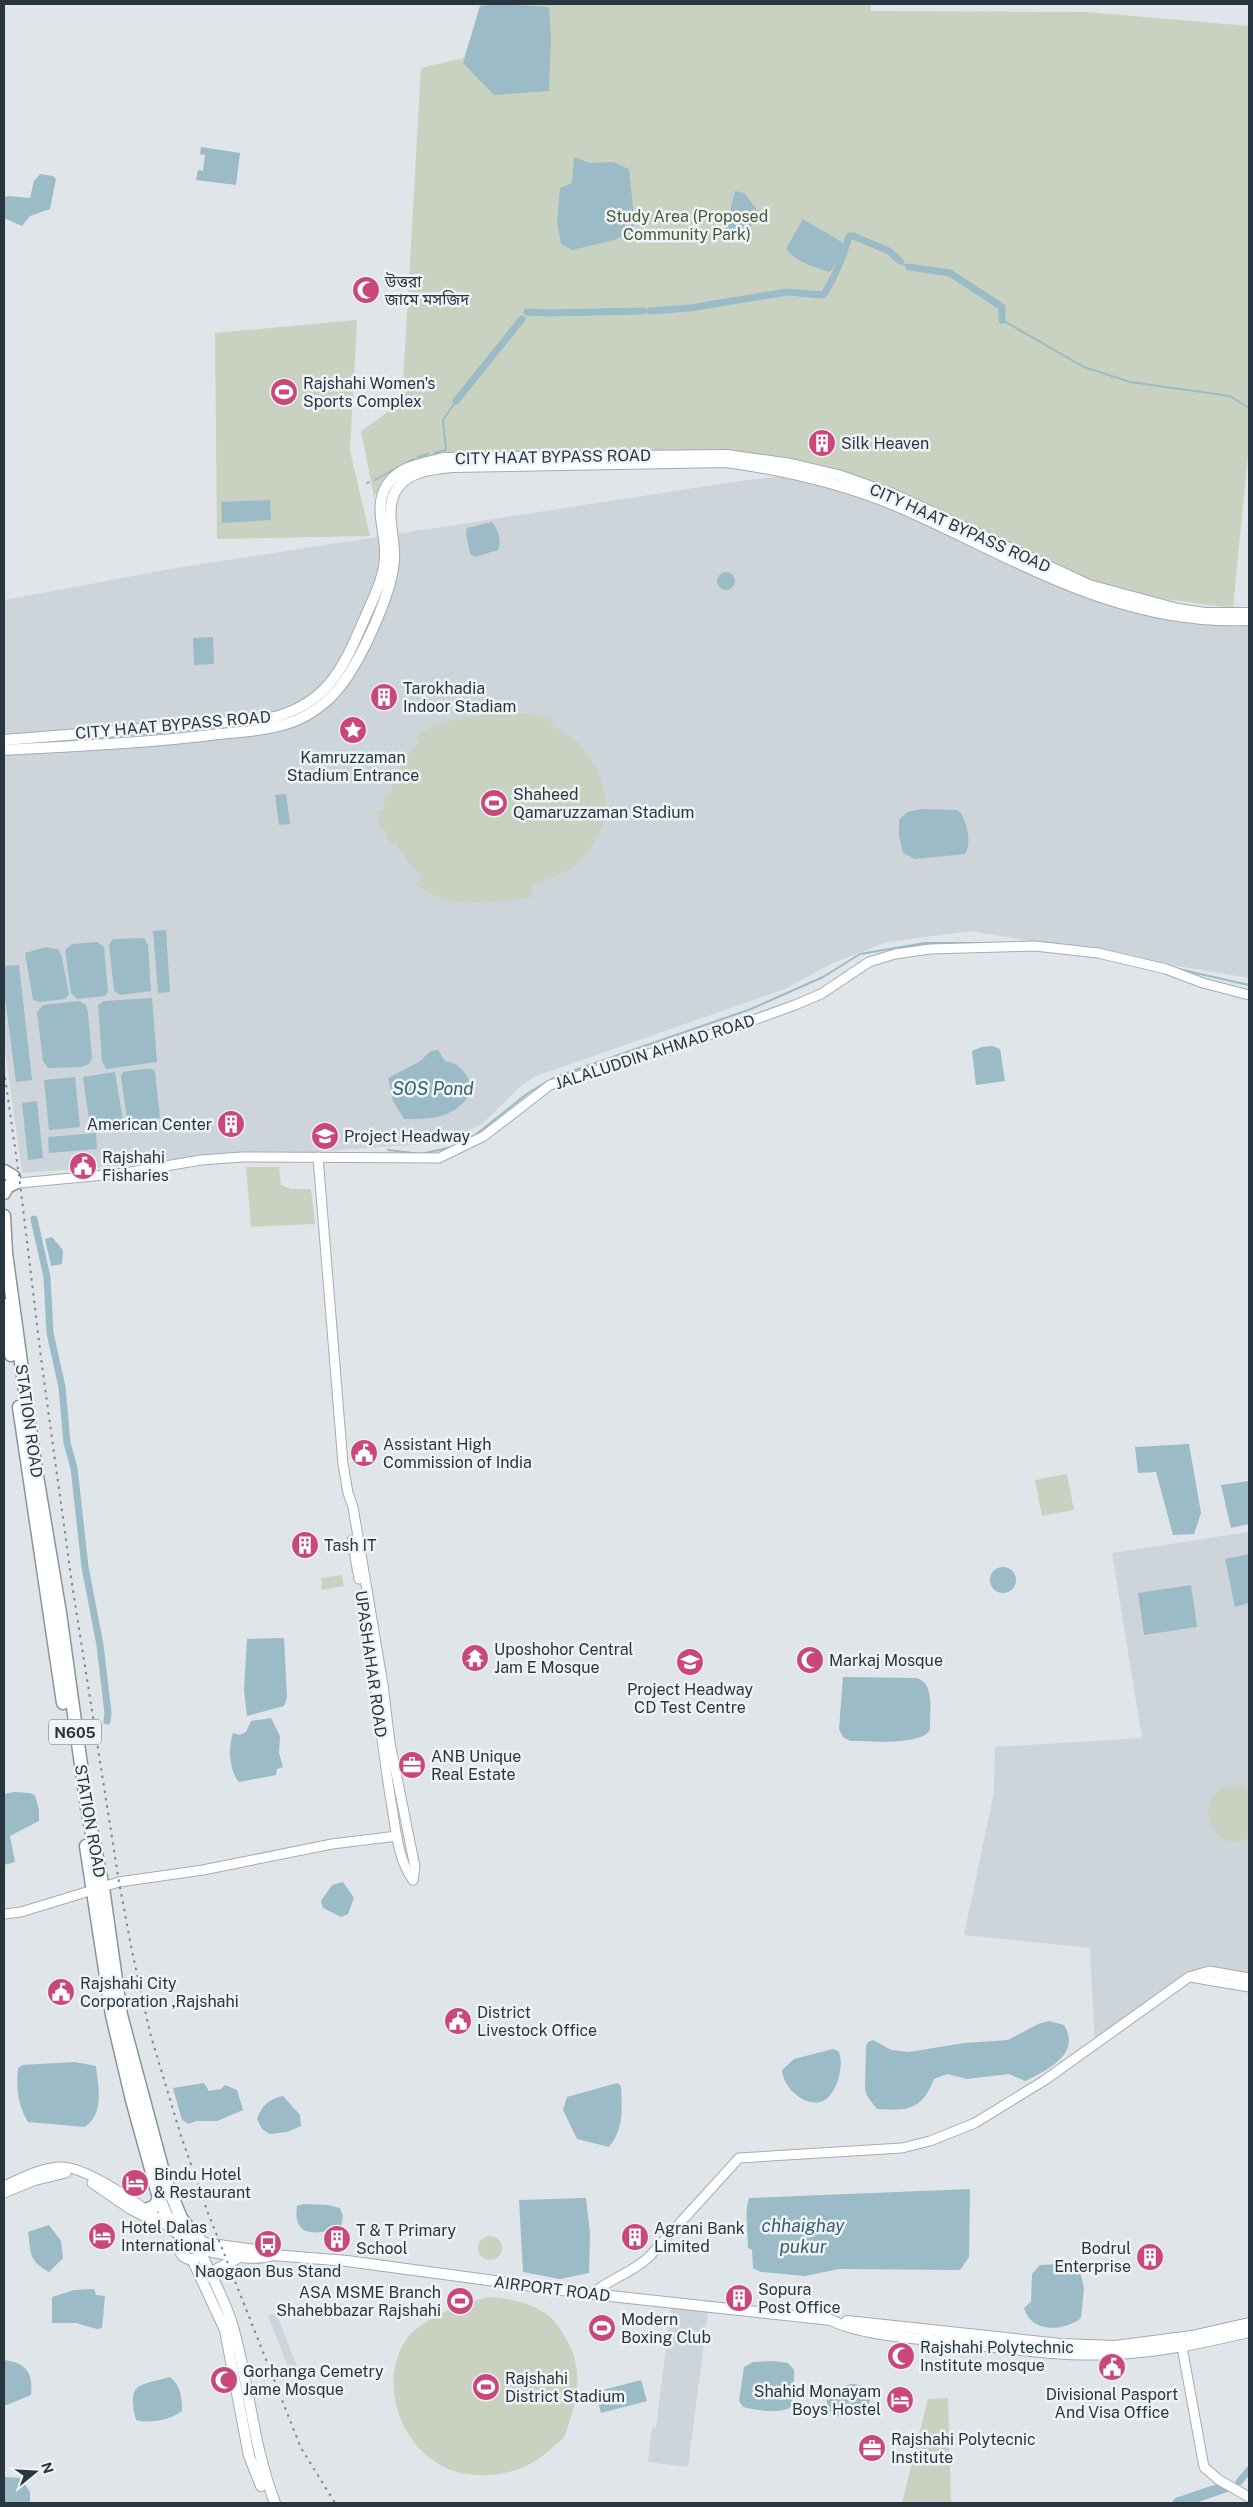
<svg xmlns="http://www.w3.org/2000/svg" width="1253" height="2507" viewBox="0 0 1253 2507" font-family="'Public Sans','Noto Sans Bengali',sans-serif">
<rect width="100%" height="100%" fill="#dfe5e8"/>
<g fill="#cdd5da">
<polygon points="794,475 864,499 1115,606 1228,625 1249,625 1249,978 972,931 887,942 833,963 785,989 536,1076 523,1084 482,1124 451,1139 423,1144 22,1173 4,1042 4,600 176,568 740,481"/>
<polygon points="1249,1532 1249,1985 1194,1977 1095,2049 1090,1948 964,1935 994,1792 995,1747 1142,1738 1112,1553"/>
<polygon points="671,2307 708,2312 688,2467 648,2462 652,2427 656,2428"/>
<polygon points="276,2313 298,2369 290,2372 268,2316"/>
</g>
<g fill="#c9d2c1">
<polygon points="481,4 870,4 871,11 1087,12 1249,26 1249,445 1233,608 1117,593 892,494 764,456 458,453 388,473 374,497 361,431 402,402 421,68 464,58"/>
<polygon points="357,320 350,451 370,536 217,539 215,333"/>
<path d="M 504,713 L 531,713 L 553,718 L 551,725 C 561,731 572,736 580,744 C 595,760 611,797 605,819 C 601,833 589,851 579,862 C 567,874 546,880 531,885 L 533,897 C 489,903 453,911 414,884 L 422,877 L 406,860 L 396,843 L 390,845 L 385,829 L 380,830 L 377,812 L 385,810 L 384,796 L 390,795 C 394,774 406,756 419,742 L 415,737 C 440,718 475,716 504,713 Z"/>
<polygon points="246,1167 279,1167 281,1185 291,1189 311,1189 315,1224 251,1227"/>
<polygon points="1067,1474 1074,1510 1042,1516 1035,1480"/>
<polygon points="342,1575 344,1586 322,1590 321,1578"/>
<path d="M 1239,1785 L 1249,1789 L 1249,1838 C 1210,1860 1186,1786 1239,1785 Z"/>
<circle cx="490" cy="2248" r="12"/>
<path d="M 491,2297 C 511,2299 528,2302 545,2313 C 555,2319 562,2332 568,2342 C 585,2374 576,2406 564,2437 C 562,2440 556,2444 553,2447 C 529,2470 499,2479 466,2474 C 407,2465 373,2387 407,2338 C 422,2318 467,2301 491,2297 Z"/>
<polygon points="948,2398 951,2503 902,2503 928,2399"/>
</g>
<g fill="#9bbbc7">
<polygon points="501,4 549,7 551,36 549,91 494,95 463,63 480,6"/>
<polygon points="201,147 240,153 236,185 196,180 198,170 203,171 205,155 200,154"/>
<polygon points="574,157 590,163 613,162 629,169 634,217 633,233 611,241 572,250 561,244 557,222 560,188 572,183"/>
<polygon points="40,174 53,176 56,179 50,209 30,216 22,226 4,218 4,198 8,196 30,198 34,181"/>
<polygon points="735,191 744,193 758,211 745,237 725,231"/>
<path d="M 803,219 C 816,228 831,234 844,244 L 841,256 L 830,272 C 814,267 798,263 786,249 Z"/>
<polygon points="270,500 271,520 222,523 221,502"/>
<path d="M 492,522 C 498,529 502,542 498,550 L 475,557 L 470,554 L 466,533 L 467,528 Z"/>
<circle cx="726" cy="581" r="9"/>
<polygon points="213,637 214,664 194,665 193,638"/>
<polygon points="286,794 290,824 279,825 275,795"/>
<path d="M 923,809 L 957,810 L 961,813 C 967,824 972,843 965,854 L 915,859 L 903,853 L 899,836 L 899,820 L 907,812 Z"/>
<polygon points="166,930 170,992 158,993 153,931"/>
<polygon points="144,938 148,945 151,991 120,995 114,991 109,945 113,939"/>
<polygon points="97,942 104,947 108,992 105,996 77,999 71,993 65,950 72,944"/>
<polygon points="46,947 59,950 62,958 69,994 65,999 40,1002 33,1000 25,953"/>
<polygon points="19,965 32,1080 16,1082 4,990 4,966"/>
<polygon points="152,998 157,1062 106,1069 102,1061 98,1005 104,1001"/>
<polygon points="79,1001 86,1005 88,1012 92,1058 89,1064 82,1067 48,1068 43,1061 37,1012 43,1005"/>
<polygon points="992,1046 1000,1049 1005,1081 976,1085 972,1051 982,1047"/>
<path d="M 438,1050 L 445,1061 C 463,1064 466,1075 474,1090 C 454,1118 437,1119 404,1119 L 393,1101 L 388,1078 L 419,1062 L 431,1051 Z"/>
<polygon points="143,1069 152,1069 155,1071 160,1118 129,1121 127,1119 121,1076 123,1072"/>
<polygon points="115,1072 123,1121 90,1126 83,1077"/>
<polygon points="75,1077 80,1127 49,1130 44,1080"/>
<polygon points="37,1101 43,1158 28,1160 22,1103"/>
<polygon points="96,1133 97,1149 49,1153 48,1137"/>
<polygon points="52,1237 63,1250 62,1264 51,1266 45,1239"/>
<polygon points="1189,1444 1201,1513 1194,1534 1173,1535 1156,1472 1138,1473 1135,1447"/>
<polygon points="1249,1481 1249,1524 1231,1528 1221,1485"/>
<polygon points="1249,1554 1249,1603 1235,1607 1225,1559"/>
<circle cx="1003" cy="1580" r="13"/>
<polygon points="1191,1585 1197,1627 1144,1635 1138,1593"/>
<polygon points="284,1638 287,1698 284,1706 247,1716 244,1690 247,1639"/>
<path d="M 843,1677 L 917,1678 C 936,1685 929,1712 930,1730 C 920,1746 869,1741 850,1741 L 843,1737 L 839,1729 Z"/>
<path d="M 271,1718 L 280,1736 L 279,1753 L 283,1767 L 277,1769 L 276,1775 L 239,1782 C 229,1771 228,1747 233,1733 L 240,1735 L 246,1732 L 251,1721 Z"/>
<polygon points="14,1792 29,1793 35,1795 39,1810 39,1821 10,1836 15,1862 4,1865 4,1794"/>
<polygon points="343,1882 354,1898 348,1914 341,1917 323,1908 321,1901 332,1885"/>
<path d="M 1049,2021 L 1064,2025 C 1082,2054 1046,2071 1025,2081 L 1009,2074 L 967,2079 L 947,2074 L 934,2079 C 922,2110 908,2111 877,2109 L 867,2096 L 865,2089 L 866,2046 L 868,2042 L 873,2040 L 891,2050 L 909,2052 L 964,2043 L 1008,2040 L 1038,2024 Z"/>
<path d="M 833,2049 L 838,2051 C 846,2063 836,2099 820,2102 C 803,2106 783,2087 782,2070 L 794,2059 Z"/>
<path d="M 75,2062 L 96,2066 C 98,2088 105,2112 85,2127 L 28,2122 C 18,2105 16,2089 18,2069 L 22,2065 Z"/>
<polygon points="204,2083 209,2091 221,2089 225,2085 237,2090 243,2110 217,2121 196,2121 189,2124 182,2120 173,2088"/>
<path d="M 617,2083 L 621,2086 C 622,2109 624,2129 609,2147 L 577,2139 L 563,2110 L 567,2097 Z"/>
<path d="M 283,2096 L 300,2115 L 301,2126 L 287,2132 L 270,2134 L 262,2129 L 257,2119 C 262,2105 269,2099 283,2096 Z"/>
<path d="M 970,2189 L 969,2257 L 960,2270 L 839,2269 L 805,2276 L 761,2272 L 753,2268 L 752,2250 L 748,2248 C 748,2231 744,2214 749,2198 Z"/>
<polygon points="586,2198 590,2233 589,2273 560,2279 523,2272 519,2200"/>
<path d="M 303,2204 L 328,2205 L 340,2208 L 343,2216 L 341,2228 C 318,2234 292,2239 297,2206 Z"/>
<path d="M 49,2225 L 61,2241 L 63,2258 L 49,2272 C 29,2261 31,2254 28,2232 Z"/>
<path d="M 1061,2264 L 1079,2268 L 1084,2288 L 1081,2318 C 1063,2332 1031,2333 1024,2308 L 1031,2302 L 1032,2274 L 1040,2265 Z"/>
<polygon points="94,2289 96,2295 105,2296 102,2328 97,2329 76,2323 52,2323 52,2297 74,2290"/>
<path d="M 4,2360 C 26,2363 33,2372 31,2395 L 4,2406 Z"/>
<path d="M 773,2361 L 788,2363 L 794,2370 L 794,2379 L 792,2406 C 781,2415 755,2410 743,2407 L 739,2401 L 744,2367 L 753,2362 Z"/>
<path d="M 170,2377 C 181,2386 182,2398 182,2411 C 170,2420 150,2424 136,2420 C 127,2383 137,2386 170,2377 Z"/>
<polygon points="641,2380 647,2401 601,2413 595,2392"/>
<path d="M 852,2384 C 889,2386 864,2427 833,2415 C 818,2394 833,2388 852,2384 Z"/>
<polygon points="4,2477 21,2478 30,2492 30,2503 4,2503"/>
</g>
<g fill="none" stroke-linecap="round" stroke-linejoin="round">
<g stroke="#9bbbc7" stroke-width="2">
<polyline points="903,264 909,267"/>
<polyline points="1002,320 1084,367 1130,382 1230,396 1249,408"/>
<polyline points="434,453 446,450 443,420 456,401"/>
<polyline points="418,457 428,454"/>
<polyline points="403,465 414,459"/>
<polyline points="375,480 398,467"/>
<polyline points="367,483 369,482"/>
<polyline points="1178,969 1249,985"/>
<polyline points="474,1136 528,1093 555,1077 751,1009 823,977 860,954 925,943 989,943"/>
<polyline points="388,1150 421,1154 452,1147"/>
</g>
<g stroke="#9bbbc7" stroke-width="7">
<polyline points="909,267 950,273 1002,307 1002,320"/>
<path d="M 650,311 L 690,308 L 787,292 L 823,295 C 833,282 845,252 849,236 L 853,236 L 889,251 L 900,261"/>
<polyline points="527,312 549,313 643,311"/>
<polyline points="456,401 522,319"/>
<polyline points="34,1219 47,1277 50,1333 62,1387 67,1443 74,1468 85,1567 100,1645 108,1713 107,1721"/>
<polyline points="1239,2482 1249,2470"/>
</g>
<polyline stroke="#9bbbc7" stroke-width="11" points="1178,2503 1225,2487"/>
<g stroke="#a4adb2" stroke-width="11">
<g id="secondary">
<polyline points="318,1157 343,1464 348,1493 353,1507 383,1685 390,1743 415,1867 413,1880"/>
<polyline points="9,1184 125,1173 201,1160 242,1157 439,1158 484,1136 550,1085 737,1026 795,1005 821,994 869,962 895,954 930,949 1035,946 1098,953 1166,969 1203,983 1249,995"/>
<polyline points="352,1540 359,1579"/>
<path d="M 368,1634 C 377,1692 382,1750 392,1807 C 396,1831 398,1860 413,1880"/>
<polyline points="4,1914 21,1912 119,1882 203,1870 332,1844 397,1836"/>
<polyline points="1190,1977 1249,1987"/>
<polyline points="92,2183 130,2209 155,2222"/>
<path d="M 4,2186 C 22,2178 42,2167 62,2167 C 89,2167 153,2213 174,2232"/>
<polyline points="4,2193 33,2181 66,2173"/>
<path d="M 592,2294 C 609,2279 632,2273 649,2257 L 739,2158 L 902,2148 L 930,2141 L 975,2123 L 1045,2080 L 1189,1977 L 1209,1971 L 1249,1978"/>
<polyline points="1182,2347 1204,2467 1219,2480 1249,2497"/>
</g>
</g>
<g stroke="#9facb3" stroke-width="12">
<g id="primary">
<path d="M 4,740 L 266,719 C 329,706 344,666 367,613 C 375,595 385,575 385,555 C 386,531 373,507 387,485 C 399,466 424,463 444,458 L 727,455 L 791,464 L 838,475 L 895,495 L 1089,585 L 1178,609 L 1205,613 L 1249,613"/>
<path d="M 4,750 C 76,746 148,743 219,734 C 249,731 281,730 307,715 C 319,708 331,698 339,688 C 360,662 392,594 394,560 C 396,537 382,507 399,486 C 411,471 433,469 451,467 L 726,462 C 783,470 841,483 894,505 C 1013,556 1114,626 1249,620"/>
<circle cx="191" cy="2247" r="12"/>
<polyline points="204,2243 264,2251"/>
<path d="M 203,2250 C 224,2254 253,2262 273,2255 L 347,2261 L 592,2294 L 831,2320 C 858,2334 910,2338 942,2341 C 999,2347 1057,2357 1115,2354 C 1161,2352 1205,2342 1249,2332"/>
<path d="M 201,2253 C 212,2278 226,2302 233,2327 C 250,2387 252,2443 275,2503"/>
<polyline points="192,2259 225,2330 249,2456 261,2486"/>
<polyline points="212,2278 217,2269 240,2257"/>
<polyline points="847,2321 1061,2344 1115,2346 1192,2336 1249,2323"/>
</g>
</g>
<g stroke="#87969e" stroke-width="15">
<g id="highway">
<polyline points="4,1171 14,1177"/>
<polyline points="4,1193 7,1187 15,1183"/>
<polyline points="4,1216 6,1253 35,1464 60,1613 87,1808 103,1888 121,2015 165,2179 181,2218 194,2236"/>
<polyline points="4,1305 11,1355"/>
<polyline points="19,1407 63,1703"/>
<polyline points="86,1846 112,2015 132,2100 159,2198 166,2215 183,2239"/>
<polyline points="146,2210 155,2206 159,2198"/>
</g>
</g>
<use href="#secondary" stroke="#fff" stroke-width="9"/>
<use href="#primary" stroke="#fff" stroke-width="10"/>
<use href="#highway" stroke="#fff" stroke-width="12"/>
<polyline stroke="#798891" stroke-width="2" stroke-dasharray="2.5 5" stroke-linecap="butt" points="4,1070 20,1183 41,1358 72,1584 119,1882 132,1951 150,2033 181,2136 208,2213 301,2448 335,2503"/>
</g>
<defs>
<g id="mosque-disc" transform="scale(1.4375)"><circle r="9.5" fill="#ca477b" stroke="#eff3f6"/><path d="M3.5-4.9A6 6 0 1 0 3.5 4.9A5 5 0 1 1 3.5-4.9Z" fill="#fff"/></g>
<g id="stadium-disc" transform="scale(1.4375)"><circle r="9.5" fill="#ca477b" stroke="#eff3f6"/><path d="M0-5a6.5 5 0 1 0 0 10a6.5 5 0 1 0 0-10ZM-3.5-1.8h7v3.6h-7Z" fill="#fff"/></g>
<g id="building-disc" transform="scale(1.4375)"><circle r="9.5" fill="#ca477b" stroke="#eff3f6"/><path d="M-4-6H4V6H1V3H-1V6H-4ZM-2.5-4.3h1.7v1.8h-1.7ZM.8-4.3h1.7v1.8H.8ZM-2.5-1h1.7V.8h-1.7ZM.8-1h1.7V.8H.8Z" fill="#fff"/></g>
<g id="sight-disc" transform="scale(1.4375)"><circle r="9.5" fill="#ca477b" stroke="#eff3f6"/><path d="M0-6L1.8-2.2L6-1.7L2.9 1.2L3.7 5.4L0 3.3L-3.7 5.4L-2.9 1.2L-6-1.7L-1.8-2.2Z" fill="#fff"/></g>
<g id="school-disc" transform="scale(1.4375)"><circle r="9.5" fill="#ca477b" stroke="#eff3f6"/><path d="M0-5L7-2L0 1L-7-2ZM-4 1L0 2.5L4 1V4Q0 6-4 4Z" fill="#fff"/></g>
<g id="civic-disc" transform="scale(1.4375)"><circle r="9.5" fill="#ca477b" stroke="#eff3f6"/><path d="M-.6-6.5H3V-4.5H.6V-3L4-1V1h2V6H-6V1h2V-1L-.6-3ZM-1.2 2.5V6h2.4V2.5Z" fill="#fff"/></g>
<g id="temple-disc" transform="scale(1.4375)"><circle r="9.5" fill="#ca477b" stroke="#eff3f6"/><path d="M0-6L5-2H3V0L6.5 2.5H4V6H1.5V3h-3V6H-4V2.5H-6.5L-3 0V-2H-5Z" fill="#fff"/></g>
<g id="office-disc" transform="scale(1.4375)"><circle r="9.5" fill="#ca477b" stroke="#eff3f6"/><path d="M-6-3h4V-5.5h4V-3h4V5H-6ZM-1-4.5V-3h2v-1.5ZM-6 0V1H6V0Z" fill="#fff"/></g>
<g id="hotel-disc" transform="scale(1.4375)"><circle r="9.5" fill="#ca477b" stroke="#eff3f6"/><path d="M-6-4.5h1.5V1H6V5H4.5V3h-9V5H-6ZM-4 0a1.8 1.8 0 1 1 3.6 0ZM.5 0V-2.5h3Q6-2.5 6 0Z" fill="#fff"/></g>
<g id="bus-disc" transform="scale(1.4375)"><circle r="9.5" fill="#ca477b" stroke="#eff3f6"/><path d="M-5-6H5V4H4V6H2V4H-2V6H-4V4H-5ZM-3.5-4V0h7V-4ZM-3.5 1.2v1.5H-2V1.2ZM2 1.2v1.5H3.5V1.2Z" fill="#fff"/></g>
</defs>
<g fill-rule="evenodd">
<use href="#mosque-disc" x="366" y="290"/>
<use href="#stadium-disc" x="284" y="392"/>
<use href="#building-disc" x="822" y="443"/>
<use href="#building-disc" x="384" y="697"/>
<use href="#sight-disc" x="353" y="730"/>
<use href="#stadium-disc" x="494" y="803"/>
<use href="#building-disc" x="231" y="1124"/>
<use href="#school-disc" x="325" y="1136"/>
<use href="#civic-disc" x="83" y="1166"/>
<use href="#civic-disc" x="364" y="1453"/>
<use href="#building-disc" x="305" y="1545"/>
<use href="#temple-disc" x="475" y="1658"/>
<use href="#mosque-disc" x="810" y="1660"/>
<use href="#school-disc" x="690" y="1662"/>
<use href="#office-disc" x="412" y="1765"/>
<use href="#civic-disc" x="61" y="1992"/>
<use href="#civic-disc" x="458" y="2021"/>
<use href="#hotel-disc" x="135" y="2183"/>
<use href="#hotel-disc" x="102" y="2236"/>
<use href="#building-disc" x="635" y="2237"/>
<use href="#building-disc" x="337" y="2239"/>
<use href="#bus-disc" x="268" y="2244"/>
<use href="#building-disc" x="1150" y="2257"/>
<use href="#building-disc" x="739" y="2298"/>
<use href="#stadium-disc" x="460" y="2301"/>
<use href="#stadium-disc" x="602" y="2328"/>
<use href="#mosque-disc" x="901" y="2356"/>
<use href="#civic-disc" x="1112" y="2367"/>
<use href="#mosque-disc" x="224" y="2380"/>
<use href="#stadium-disc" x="486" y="2387"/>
<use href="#hotel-disc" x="900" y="2400"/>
<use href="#office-disc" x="872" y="2448"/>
</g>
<g text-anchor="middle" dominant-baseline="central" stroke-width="5" stroke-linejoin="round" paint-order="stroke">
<rect fill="#eff3f6" stroke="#646f76" stroke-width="1" x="49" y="1719.5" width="52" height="25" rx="4"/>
<g font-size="15" font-weight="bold" fill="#28363f">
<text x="75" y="1732">N605</text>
</g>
<g font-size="16" fill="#465a36" stroke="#eff3f6">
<text x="687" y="216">Study Area (Proposed<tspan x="687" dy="18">Community Park)</tspan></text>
</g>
<g font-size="16" fill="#28363f" stroke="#eff3f6" text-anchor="start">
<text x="385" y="281">উত্তরা<tspan x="385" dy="18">জামে মসজিদ</tspan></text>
<text x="303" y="383">Rajshahi Women's<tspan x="303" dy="18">Sports Complex</tspan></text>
<text x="841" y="443">Silk Heaven</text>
<text x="403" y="688">Tarokhadia<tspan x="403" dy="18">Indoor Stadiam</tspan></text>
<text x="353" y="757" text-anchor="middle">Kamruzzaman<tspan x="353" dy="18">Stadium Entrance</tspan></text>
<text x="513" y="794">Shaheed<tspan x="513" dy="18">Qamaruzzaman Stadium</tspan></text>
<text x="212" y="1124" text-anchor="end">American Center</text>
<text x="344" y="1136">Project Headway</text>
<text x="102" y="1157">Rajshahi<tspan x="102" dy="18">Fisharies</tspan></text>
<text x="383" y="1444">Assistant High<tspan x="383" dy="18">Commission of India</tspan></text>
<text x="324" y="1545">Tash IT</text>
<text x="494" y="1649">Uposhohor Central<tspan x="494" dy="18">Jam E Mosque</tspan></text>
<text x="829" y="1660">Markaj Mosque</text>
<text x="690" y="1689" text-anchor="middle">Project Headway<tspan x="690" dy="18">CD Test Centre</tspan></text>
<text x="431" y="1756">ANB Unique<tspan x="431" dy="18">Real Estate</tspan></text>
<text x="80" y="1983">Rajshahi City<tspan x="80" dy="18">Corporation ,Rajshahi</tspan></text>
<text x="477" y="2012">District<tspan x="477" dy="18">Livestock Office</tspan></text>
<text x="154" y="2174">Bindu Hotel<tspan x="154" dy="18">&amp; Restaurant</tspan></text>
<text x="121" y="2227">Hotel Dalas<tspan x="121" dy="18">International</tspan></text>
<text x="654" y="2228">Agrani Bank<tspan x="654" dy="18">Limited</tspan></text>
<text x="356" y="2230">T &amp; T Primary<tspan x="356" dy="18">School</tspan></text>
<text x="1131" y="2248" text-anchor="end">Bodrul<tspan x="1131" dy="18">Enterprise</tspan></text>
<text x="268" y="2271" text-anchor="middle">Naogaon Bus Stand</text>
<text x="758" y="2289">Sopura<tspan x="758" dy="18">Post Office</tspan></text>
<text x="441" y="2292" text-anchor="end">ASA MSME Branch<tspan x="441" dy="18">Shahebbazar Rajshahi</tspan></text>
<text x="621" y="2319">Modern<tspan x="621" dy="18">Boxing Club</tspan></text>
<text x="920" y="2347">Rajshahi Polytechnic<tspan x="920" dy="18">Institute mosque</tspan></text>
<text x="243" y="2371">Gorhanga Cemetry<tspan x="243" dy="18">Jame Mosque</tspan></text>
<text x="505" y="2378">Rajshahi<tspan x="505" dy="18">District Stadium</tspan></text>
<text x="881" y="2391" text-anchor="end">Shahid Monayam<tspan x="881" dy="18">Boys Hostel</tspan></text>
<text x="1112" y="2394" text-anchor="middle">Divisional Pasport<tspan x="1112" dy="18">And Visa Office</tspan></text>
<text x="891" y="2439">Rajshahi Polytecnic<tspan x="891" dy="18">Institute</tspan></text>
</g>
<g font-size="16" fill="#28363f" stroke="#eff3f6">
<text transform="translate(553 457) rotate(-1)">CITY HAAT BYPASS ROAD</text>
<text transform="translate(960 528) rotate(24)">CITY HAAT BYPASS ROAD</text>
<text transform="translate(173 725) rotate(-5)">CITY HAAT BYPASS ROAD</text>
<text transform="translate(655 1052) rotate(-18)">JALALUDDIN AHMAD ROAD</text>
<text transform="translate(29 1421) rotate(82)">STATION ROAD</text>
<text transform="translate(371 1664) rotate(82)">UPASHAHAR ROAD</text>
<text transform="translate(90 1821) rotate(80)">STATION ROAD</text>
<text transform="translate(552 2289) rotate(7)">AIRPORT ROAD</text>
</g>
<g font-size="18" font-style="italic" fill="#345f72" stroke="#eff3f6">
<text x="433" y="1088">SOS Pond</text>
<text x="803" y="2225">chhaighay<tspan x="803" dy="21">pukur</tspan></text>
</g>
</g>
<rect width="1253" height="2507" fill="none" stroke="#28363f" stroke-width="10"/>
<g transform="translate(35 2472) rotate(72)" stroke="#eff3f6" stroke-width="4" paint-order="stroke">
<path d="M0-4L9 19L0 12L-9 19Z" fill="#28363f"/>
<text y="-8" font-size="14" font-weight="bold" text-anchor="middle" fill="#28363f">N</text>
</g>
</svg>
